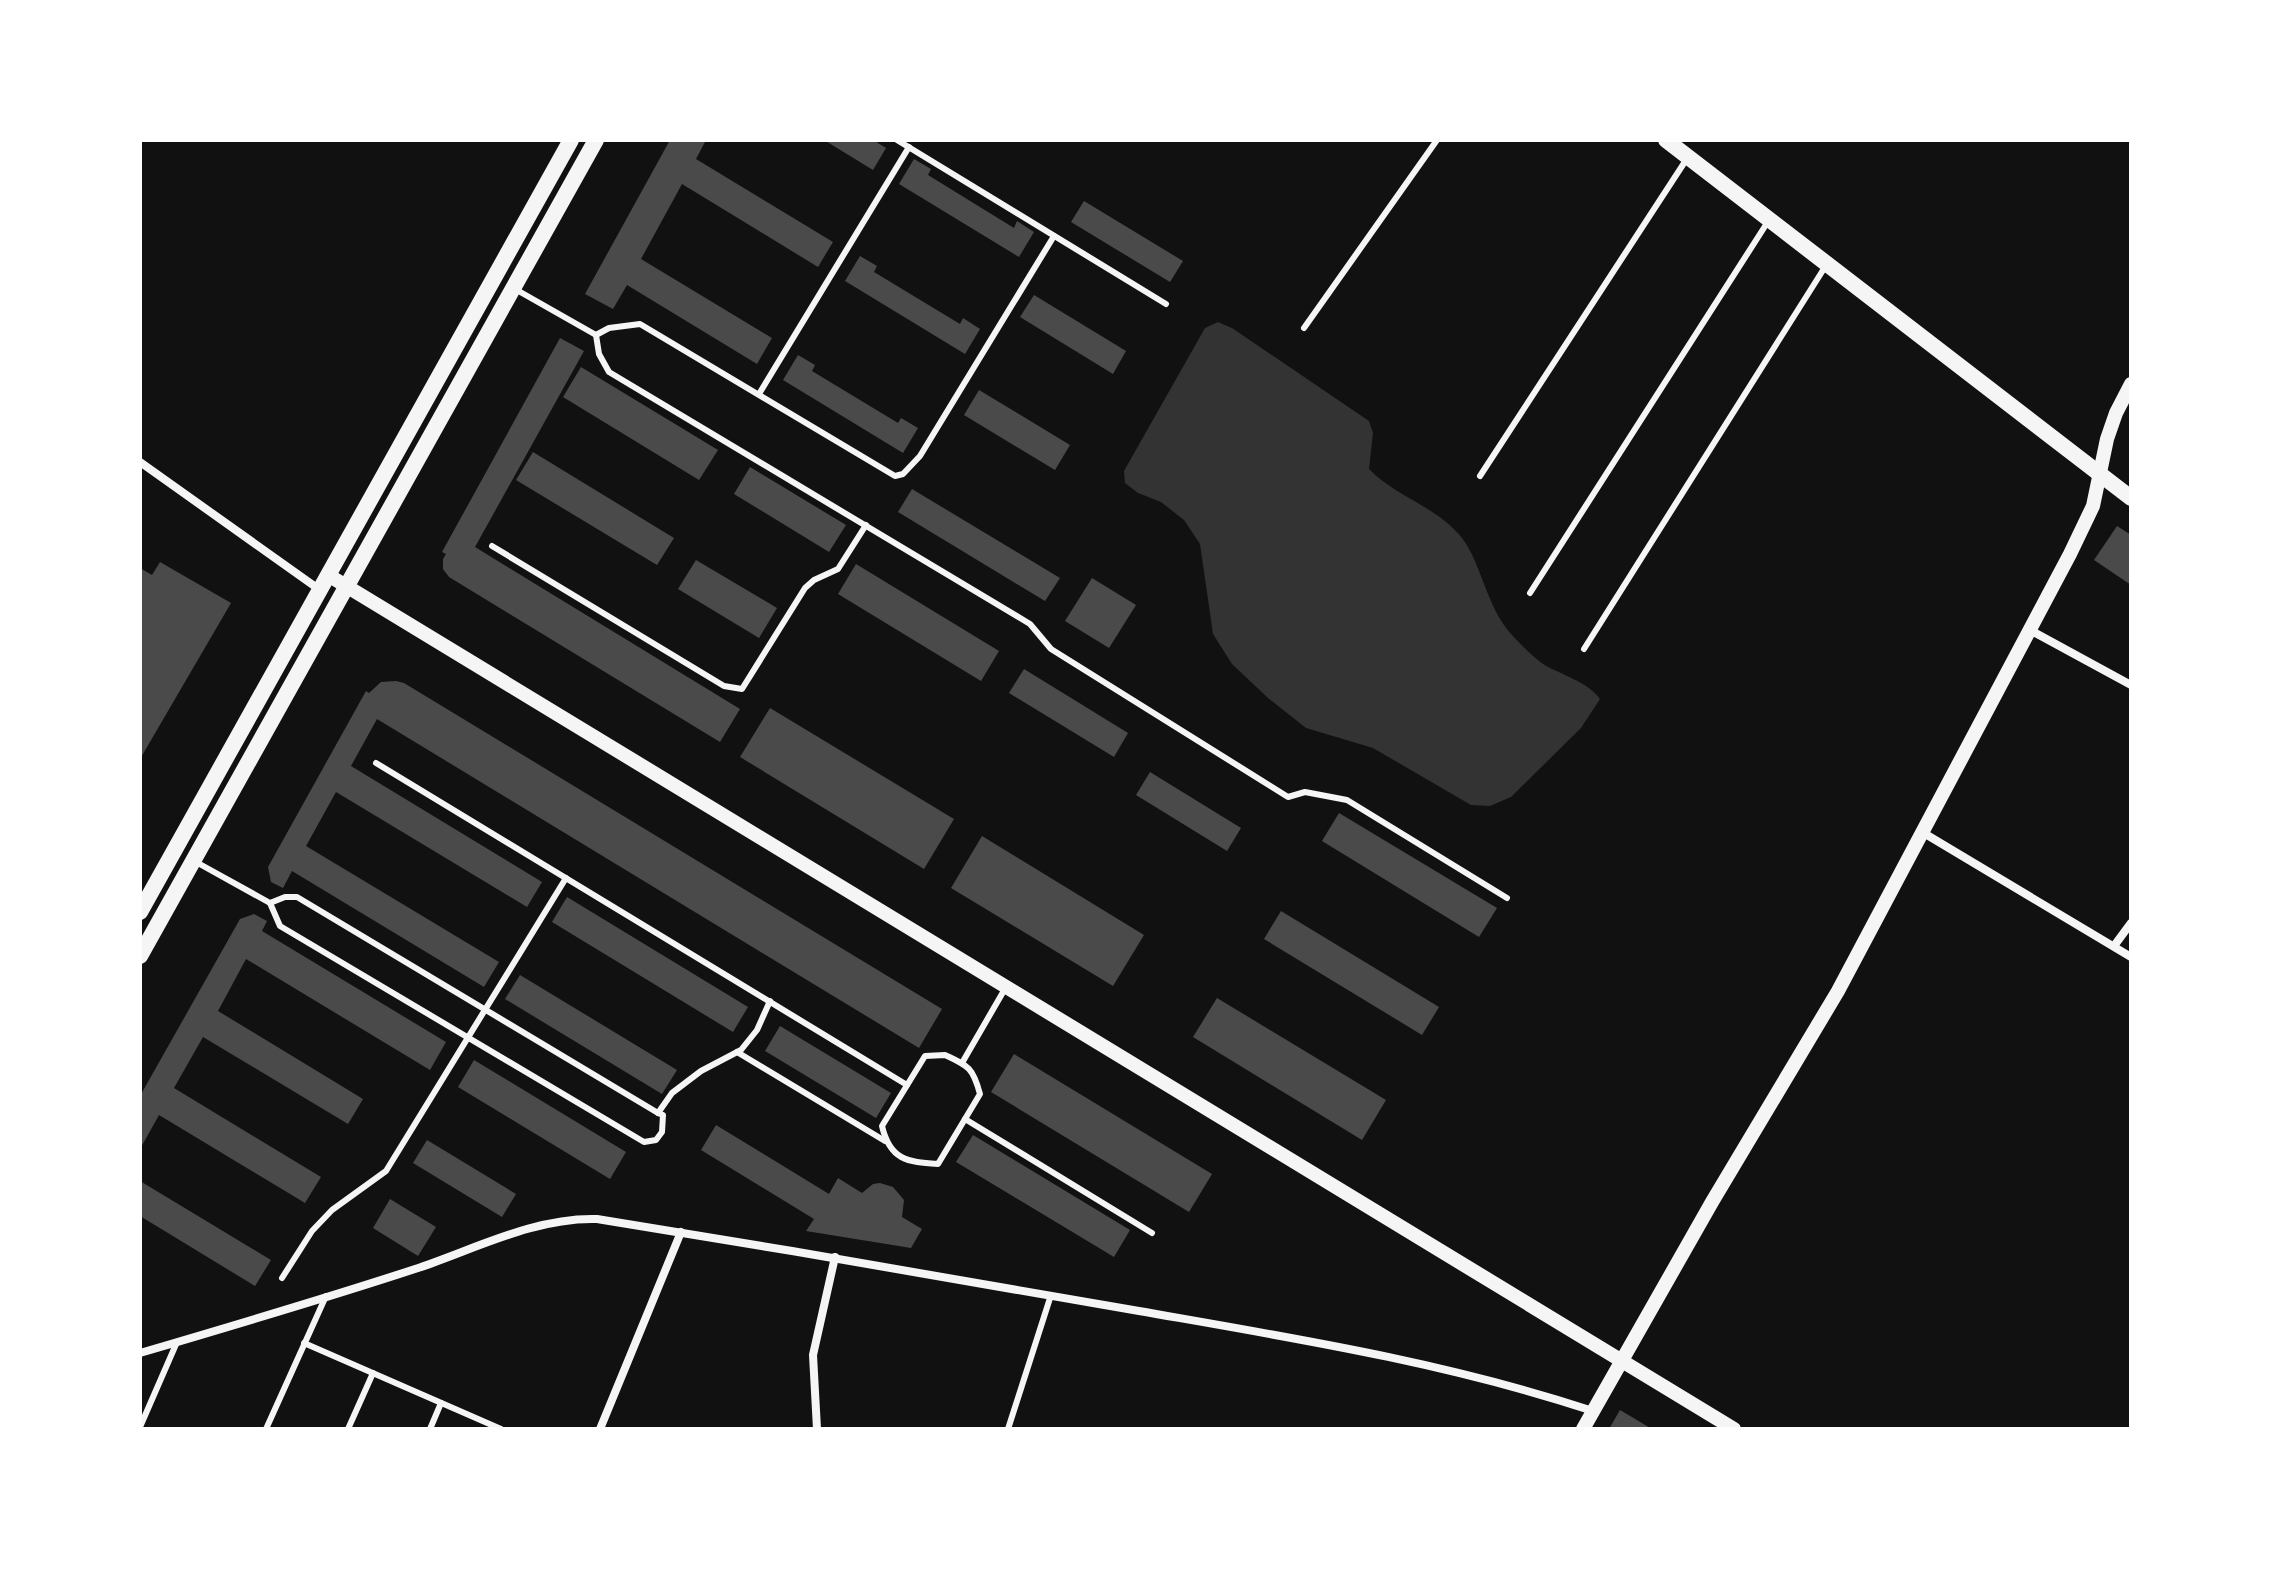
<svg xmlns="http://www.w3.org/2000/svg" width="2271" height="1569" viewBox="0 0 2271 1569" font-family="'Fira Sans Condensed',sans-serif">
<rect width="100%" height="100%" fill="#111"/>
<path fill="#333" d="M 1218,322 L 1232,328 L 1369,421 L 1373,433 L 1369,469 C 1396,497 1438,507 1462,538 C 1482,564 1486,607 1512,635 C 1521,645 1532,656 1543,664 C 1561,675 1587,681 1600,699 L 1581,728 L 1511,797 L 1490,806 L 1471,805 L 1373,748 L 1306,728 L 1268,698 L 1232,664 L 1213,634 L 1200,544 L 1184,520 L 1161,502 L 1138,493 L 1125,483 L 1124,471 L 1205,328 Z"/>
<g fill="#4a4a4a">
<polygon points="670,140 706,140 696,159 833,242 818,267 682,184 641,259 772,338 757,364 627,285 613,309 585,294"/>
<polygon points="824,140 873,140 886,148 873,170"/>
<polygon points="914,159 931,169 928,175 1014,228 1017,221 1034,232 1019,257 899,184"/>
<polygon points="1084,201 1183,261 1170,282 1071,222"/>
<polygon points="860,256 877,266 874,272 960,324 963,318 980,329 965,354 845,281"/>
<polygon points="1034,295 1126,351 1113,374 1020,317"/>
<polygon points="560,338 584,351 475,547 740,709 720,742 449,577 443,569 443,559 446,554 442,552"/>
<polygon points="798,355 815,365 812,371 898,423 901,418 918,428 903,453 783,380"/>
<polygon points="581,367 718,450 699,480 563,397"/>
<polygon points="979,390 1070,445 1055,470 964,415"/>
<polygon points="533,452 674,538 657,565 516,480"/>
<polygon points="750,467 846,525 829,552 734,494"/>
<polygon points="912,489 1060,578 1045,601 898,512"/>
<polygon points="2117,526 2131,535 2131,585 2094,560"/>
<polygon points="696,560 777,608 759,638 678,589"/>
<polygon points="160,562 231,603 140,759 140,568 152,575"/>
<polygon points="856,564 999,651 981,681 838,594"/>
<polygon points="1092,578 1136,605 1109,648 1065,621"/>
<polygon points="1024,669 1128,733 1114,757 1009,693"/>
<polygon points="396,681 404,683 942,1009 919,1048 377,719 351,766 542,882 527,907 336,792 306,846 499,962 484,987 292,871 283,888 271,882 268,867 366,691 369,693 381,682"/>
<polygon points="770,708 954,819 924,869 740,757"/>
<polygon points="1150,772 1241,828 1227,851 1136,795"/>
<polygon points="1339,813 1497,908 1479,937 1322,841"/>
<polygon points="982,836 1144,935 1113,986 951,888"/>
<polygon points="567,897 748,1007 733,1032 552,922"/>
<polygon points="1281,911 1439,1007 1422,1035 1264,939"/>
<polygon points="254,914 267,921 262,931 446,1042 430,1070 246,959 218,1011 363,1099 348,1124 203,1037 174,1088 321,1177 305,1203 159,1115 140,1149 140,1096 240,919"/>
<polygon points="520,975 677,1070 662,1094 505,999"/>
<polygon points="1217,998 1386,1100 1362,1140 1193,1037"/>
<polygon points="780,1026 891,1093 876,1118 765,1051"/>
<polygon points="1014,1054 1212,1174 1189,1212 991,1092"/>
<polygon points="474,1060 626,1152 610,1179 458,1087"/>
<polygon points="716,1125 829,1194 838,1178 862,1193 873,1184 880,1183 893,1187 904,1200 902,1217 922,1229 911,1248 806,1231 814,1219 701,1150"/>
<polygon points="973,1135 1130,1230 1114,1257 956,1162"/>
<polygon points="427,1140 516,1194 502,1217 413,1163"/>
<polygon points="140,1181 271,1260 255,1286 140,1216"/>
<polygon points="390,1199 436,1227 418,1256 373,1228"/>
<polygon points="1620,1410 1652,1429 1609,1429"/>
</g>
<g fill="none" stroke-linecap="round" stroke-linejoin="round">
<g stroke="#f5f5f5" stroke-width="6">
<polyline points="897,140 1166,304"/>
<polyline points="1054,236 920,456 903,474 895,476 640,324 609,328 596,335 599,354 609,372 1030,624 1051,649 1288,797 1305,792 1347,800 1507,898"/>
<polyline points="515,289 596,335"/>
<polyline points="1304,328 1437,140"/>
<polyline points="759,394 909,147"/>
<polyline points="1480,476 1688,157"/>
<polyline points="492,546 724,686 742,689 805,588 814,580 838,569 866,525"/>
<polyline points="1530,593 1769,220"/>
<polyline points="1584,649 1825,267"/>
<polyline points="376,763 907,1085"/>
<polyline points="196,862 270,903"/>
<polygon points="285,897 297,897 658,1113 663,1115 662,1132 656,1140 644,1142 280,926 270,903"/>
<polyline points="737,1052 885,1141"/>
<path d="M 945,1055 C 969,1066 973,1068 980,1094 L 938,1164 C 907,1162 890,1160 882,1126 L 925,1056 Z"/>
<polyline points="962,1063 1006,987"/>
<polyline points="658,1113 672,1093 701,1071 741,1050 757,1030 770,1001"/>
<polyline points="965,1119 1152,1233"/>
<polyline points="282,1278 312,1231 332,1210 386,1171 566,878"/>
<polyline points="304,1343 501,1429"/>
<polyline points="140,1427 177,1342"/>
<polyline points="266,1429 326,1296"/>
<polyline points="348,1429 373,1373"/>
<polyline points="430,1429 441,1403"/>
<polyline points="1008,1429 1051,1295"/>
</g>
<g stroke="#f5f5f5" stroke-width="8">
<polyline points="140,462 320,590"/>
<polyline points="2030,630 2131,685"/>
<polyline points="1922,832 2131,957"/>
<polyline points="2114,946 2131,923"/>
<path d="M 140,1353 C 232,1326 324,1299 415,1269 C 473,1250 534,1217 597,1219 C 778,1248 958,1279 1139,1311 C 1293,1338 1444,1362 1593,1411"/>
<polyline points="600,1429 681,1232"/>
<polyline points="817,1429 813,1355 835,1257"/>
</g>
<g stroke="#f5f5f5" stroke-width="14">
<polyline points="328,575 1734,1429"/>
<polyline points="1583,1429 1712,1202 1838,991 2070,554 2093,506 2107,439 2116,413 2131,384"/>
</g>
<g stroke="#f5f5f5" stroke-width="16">
<polyline points="1666,140 2131,498"/>
<polyline points="140,912 571,140"/>
<polyline points="140,956 596,140"/>
</g>
</g>
<rect width="2271" height="1569" fill="none" stroke="#ffffff" stroke-width="284"/>
</svg>
